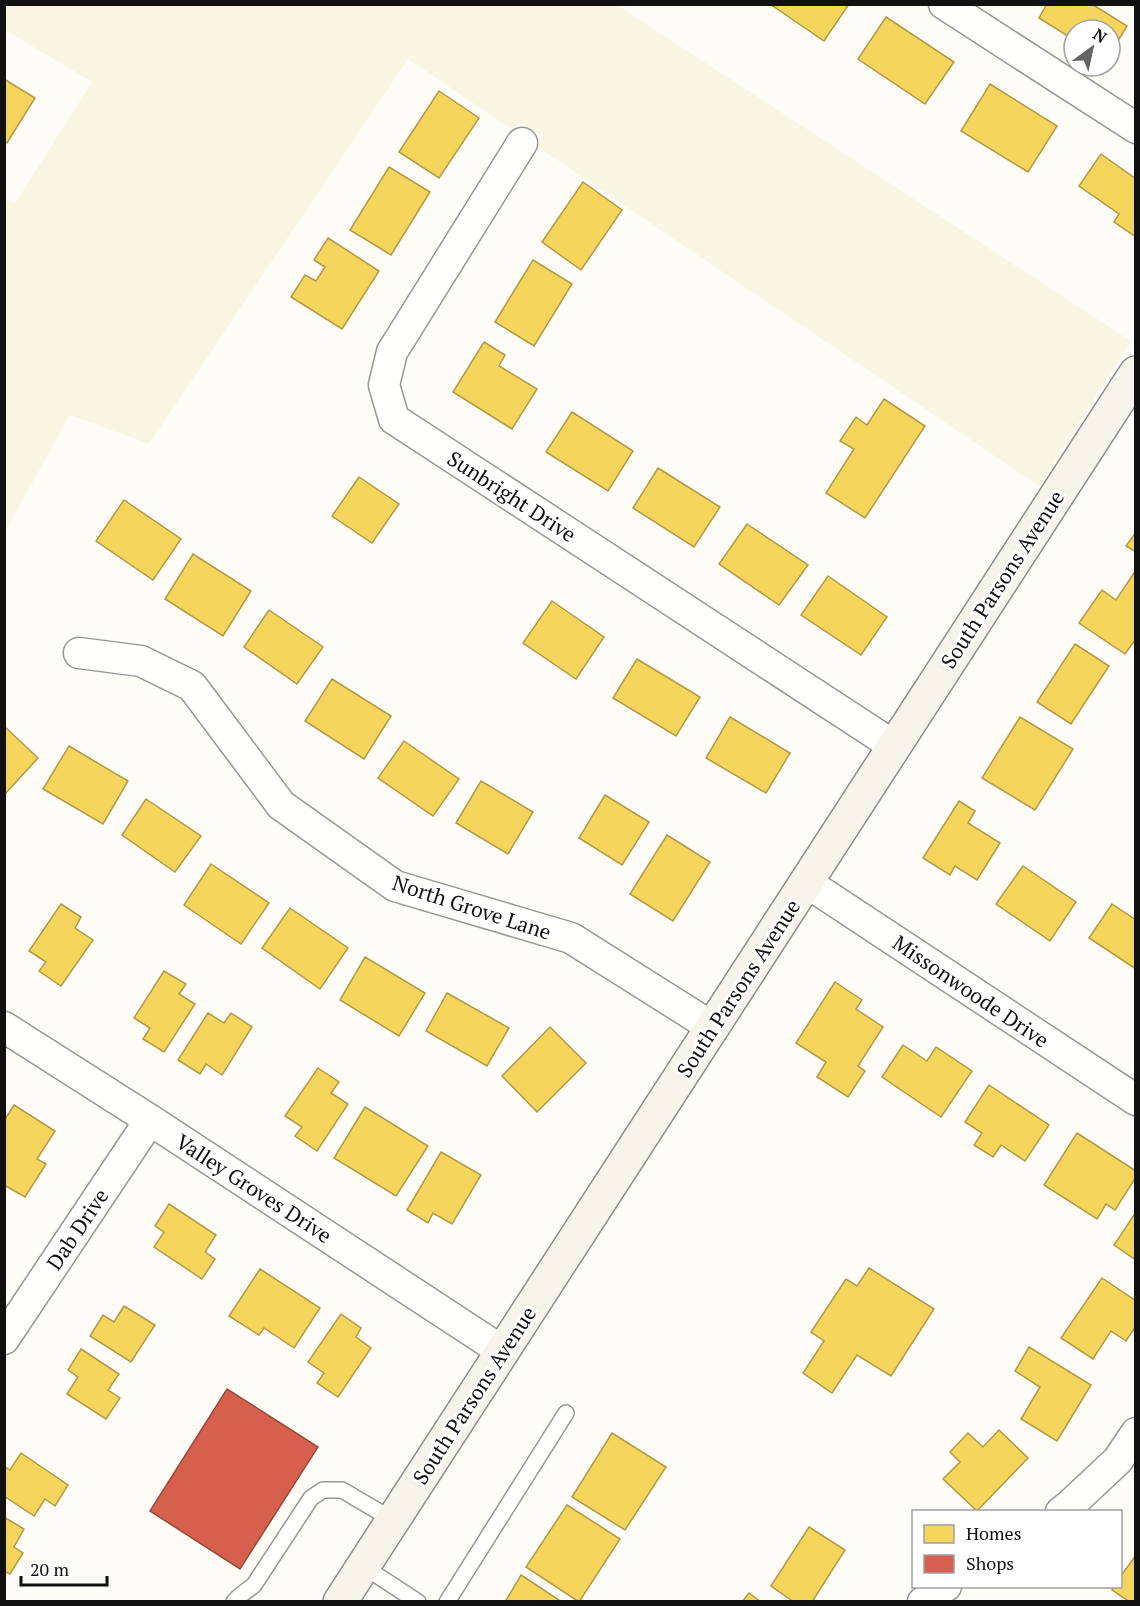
<svg xmlns="http://www.w3.org/2000/svg" width="1140" height="1606" viewBox="0 0 1140 1606" font-family="'PT Serif',serif">
<rect width="100%" height="100%" fill="#fdfcf7"/>
<polygon fill="#f9f7e4" points="5,4 617,5 1131,341 1039,486 538,147 543,136 519,122 513,130 408,59 149,444 70,415 5,532 5,198 15,203 92,82 5,30"/>
<g fill="#f6d55c" stroke="#b19a46" stroke-width="1.5">
<polygon points="770,4 849,4 824,41"/>
<polygon points="1047,4 1092,4 1127,26 1110,54 1110,30 1074,30 1074,40 1039,18"/>
<polygon points="886,17 954,62 925,104 858,59"/>
<polygon points="4,79 35,98 7,143 4,141"/>
<polygon points="990,84 1057,126 1028,172 961,131"/>
<polygon points="439,91 479,118 439,178 399,152"/>
<polygon points="1101,154 1136,179 1136,237 1114,222 1119,214 1079,186"/>
<polygon points="389,167 430,192 391,255 350,230"/>
<polygon points="583,182 622,210 581,270 542,242"/>
<polygon points="328,238 379,271 342,329 291,297 305,275 316,281 325,267 314,260"/>
<polygon points="533,260 572,284 534,346 495,322"/>
<polygon points="484,342 505,355 499,366 537,389 512,429 453,392"/>
<polygon points="884,399 925,426 865,518 826,493 854,449 840,441 856,417 867,425"/>
<polygon points="572,412 633,451 608,491 546,452"/>
<polygon points="658,468 720,507 694,547 633,508"/>
<polygon points="359,477 399,504 372,543 332,516"/>
<polygon points="124,500 181,539 153,580 96,541"/>
<polygon points="747,524 808,565 779,605 719,564"/>
<polygon points="1136,532 1136,552 1126,546"/>
<polygon points="193,554 251,591 223,636 165,599"/>
<polygon points="1134,573 1136,573 1136,639 1125,654 1079,623 1102,590 1116,600"/>
<polygon points="828,576 887,617 861,655 801,615"/>
<polygon points="552,601 604,637 576,679 523,643"/>
<polygon points="269,610 323,647 297,684 244,647"/>
<polygon points="1075,644 1109,666 1071,724 1037,702"/>
<polygon points="637,659 700,697 676,736 613,698"/>
<polygon points="332,679 391,716 364,759 305,721"/>
<polygon points="730,717 790,753 766,793 706,758"/>
<polygon points="1020,717 1073,749 1035,810 982,778"/>
<polygon points="4,726 38,758 5,794 4,794"/>
<polygon points="404,741 459,779 433,816 378,778"/>
<polygon points="69,746 128,781 103,824 43,789"/>
<polygon points="481,781 533,812 508,854 456,823"/>
<polygon points="605,795 649,822 622,865 579,838"/>
<polygon points="146,799 201,836 175,872 122,835"/>
<polygon points="959,801 975,811 968,823 1000,843 977,880 955,866 950,875 923,858"/>
<polygon points="667,835 710,862 673,921 630,894"/>
<polygon points="211,864 269,903 241,944 184,905"/>
<polygon points="1023,866 1076,902 1050,941 996,904"/>
<polygon points="61,904 81,917 75,928 93,940 61,986 39,971 46,962 29,951"/>
<polygon points="1112,904 1136,920 1136,969 1089,938"/>
<polygon points="290,908 348,948 320,989 262,948"/>
<polygon points="365,957 425,993 399,1036 340,1000"/>
<polygon points="164,971 186,984 179,994 195,1004 164,1052 143,1039 150,1028 134,1018"/>
<polygon points="835,982 862,1000 856,1009 883,1027 858,1066 865,1071 848,1097 817,1077 826,1062 796,1043"/>
<polygon points="447,993 509,1028 487,1066 426,1031"/>
<polygon points="208,1013 224,1023 231,1013 252,1027 222,1075 206,1064 200,1074 178,1060"/>
<polygon points="550,1027 586,1063 537,1112 502,1076"/>
<polygon points="903,1045 927,1061 936,1047 972,1071 941,1117 882,1077"/>
<polygon points="318,1068 339,1082 331,1093 348,1104 317,1151 295,1136 302,1127 285,1116"/>
<polygon points="989,1085 1049,1125 1025,1161 1001,1145 993,1157 974,1145 982,1133 965,1122"/>
<polygon points="14,1105 55,1131 37,1159 46,1164 25,1197 4,1185 4,1121"/>
<polygon points="365,1107 428,1146 396,1196 334,1158"/>
<polygon points="1077,1133 1136,1171 1136,1177 1115,1210 1106,1204 1097,1219 1044,1185"/>
<polygon points="441,1152 481,1175 452,1224 433,1213 428,1223 407,1210"/>
<polygon points="169,1204 216,1235 205,1252 215,1259 202,1279 154,1247 164,1232 155,1226"/>
<polygon points="1136,1212 1136,1260 1114,1245"/>
<polygon points="869,1268 934,1309 891,1376 857,1355 832,1393 803,1373 824,1341 811,1332 846,1279 857,1286"/>
<polygon points="260,1269 320,1308 294,1348 264,1328 259,1335 229,1316"/>
<polygon points="1102,1278 1136,1301 1136,1326 1126,1341 1111,1331 1093,1359 1061,1338"/>
<polygon points="124,1306 155,1325 131,1362 90,1336 103,1315 114,1322"/>
<polygon points="341,1314 361,1328 356,1337 371,1348 338,1397 317,1383 324,1373 308,1362"/>
<polygon points="1029,1347 1091,1385 1057,1441 1021,1419 1040,1387 1015,1371"/>
<polygon points="81,1349 119,1374 108,1390 120,1398 106,1419 67,1394 78,1377 68,1370"/>
<polygon points="999,1430 1028,1458 977,1511 943,1479 960,1462 950,1452 968,1433 983,1447"/>
<polygon points="612,1433 666,1467 625,1530 572,1497"/>
<polygon points="21,1453 68,1485 55,1506 45,1499 34,1516 4,1496 4,1466 10,1470"/>
<polygon points="567,1505 620,1539 579,1602 526,1567"/>
<polygon points="4,1517 24,1529 14,1547 23,1553 10,1574 4,1571"/>
<polygon points="809,1527 845,1550 812,1602 794,1602 771,1586"/>
<polygon points="1136,1555 1136,1602 1130,1602 1112,1590 1114,1586 1120,1586 1120,1577"/>
<polygon points="521,1575 562,1602 505,1602"/>
<polygon points="749,1593 761,1602 742,1602"/>
</g>
<polygon fill="#d6604d" stroke="#9b483b" stroke-width="1.5" points="227,1389 318,1447 240,1569 150,1511"/>
<g fill="none" stroke-linecap="round" stroke-linejoin="round">
<g stroke="#979795" stroke-width="18">
<g id="lane">
<polyline points="363,1566 418,1602"/>
<path d="M 234,1602 C 239,1595 247,1591 254,1585 L 311,1498 L 323,1490 L 342,1490 L 393,1520"/>
<polyline points="447,1602 566,1413"/>
</g>
</g>
<g stroke="#979795" stroke-width="33">
<g id="street">
<polyline points="944,4 1136,128"/>
<polyline points="522,143 392,352 384,385 394,419 894,746"/>
<polyline points="79,653 141,661 192,686 281,805 395,886 571,938 712,1027"/>
<polyline points="806,882 1136,1100"/>
<polyline points="4,1027 150,1120 502,1351"/>
<polyline points="4,1339 150,1120"/>
<polyline points="1061,1512 1070,1505 1118,1460 1136,1433"/>
<polyline points="923,1602 946,1586"/>
</g>
</g>
<g stroke="#8e8d8b" stroke-width="36">
<polyline id="secondary" points="340,1602 1136,373"/>
</g>
<use href="#lane" stroke="#fffffe" stroke-width="15"/>
<use href="#street" stroke="#fffffe" stroke-width="30"/>
<use href="#secondary" stroke="#f6f4eb" stroke-width="33"/>
</g>
<g text-anchor="middle" dominant-baseline="central" stroke-width="6" stroke-linejoin="round" paint-order="stroke">
<g font-size="21" fill="#111" stroke="#fff">
<text transform="translate(512 496) rotate(33)">Sunbright Drive</text>
<text transform="translate(1002 579) rotate(-57)">South Parsons Avenue</text>
<text transform="translate(472 907) rotate(18)">North Grove Lane</text>
<text transform="translate(738 988) rotate(-57)">South Parsons Avenue</text>
<text transform="translate(971 991) rotate(34)">Missonwoode Drive</text>
<text transform="translate(254 1188) rotate(33)">Valley Groves Drive</text>
<text transform="translate(77 1229) rotate(-56)">Dab Drive</text>
<text transform="translate(474 1395) rotate(-57)">South Parsons Avenue</text>
</g>
</g>
<rect width="1140" height="1606" fill="none" stroke="#111111" stroke-width="12"/>
<rect x="912" y="1510" width="210" height="78" fill="#ffffff" stroke="#a0a0a0" stroke-width="1.5"/>
<rect x="924" y="1525" width="30" height="18" fill="#f6d55c" stroke="#a0a0a0" stroke-width="1.5"/>
<text x="966" y="1540" font-size="18" fill="#111111">Homes</text>
<rect x="924" y="1555" width="30" height="18" fill="#d6604d" stroke="#a0a0a0" stroke-width="1.5"/>
<text x="966" y="1570" font-size="18" fill="#111111">Shops</text>
<g transform="translate(1092 48) rotate(33)"><circle r="28" fill="#ffffff" stroke="#a0a0a0" stroke-width="1.5"/>
<path d="M0-4.5L10 22L0 15L-10 22Z" fill="#646362"/>
<text y="-9" font-size="16" font-weight="bold" text-anchor="middle" fill="#111111">N</text>
</g>
<path d="M21 1576v9h86v-9" fill="none" stroke="#111111" stroke-width="3"/>
<text x="30" y="1576" font-size="18" fill="#111111" stroke="#ffffff" stroke-width="4.5" paint-order="stroke">20 m</text>
</svg>
